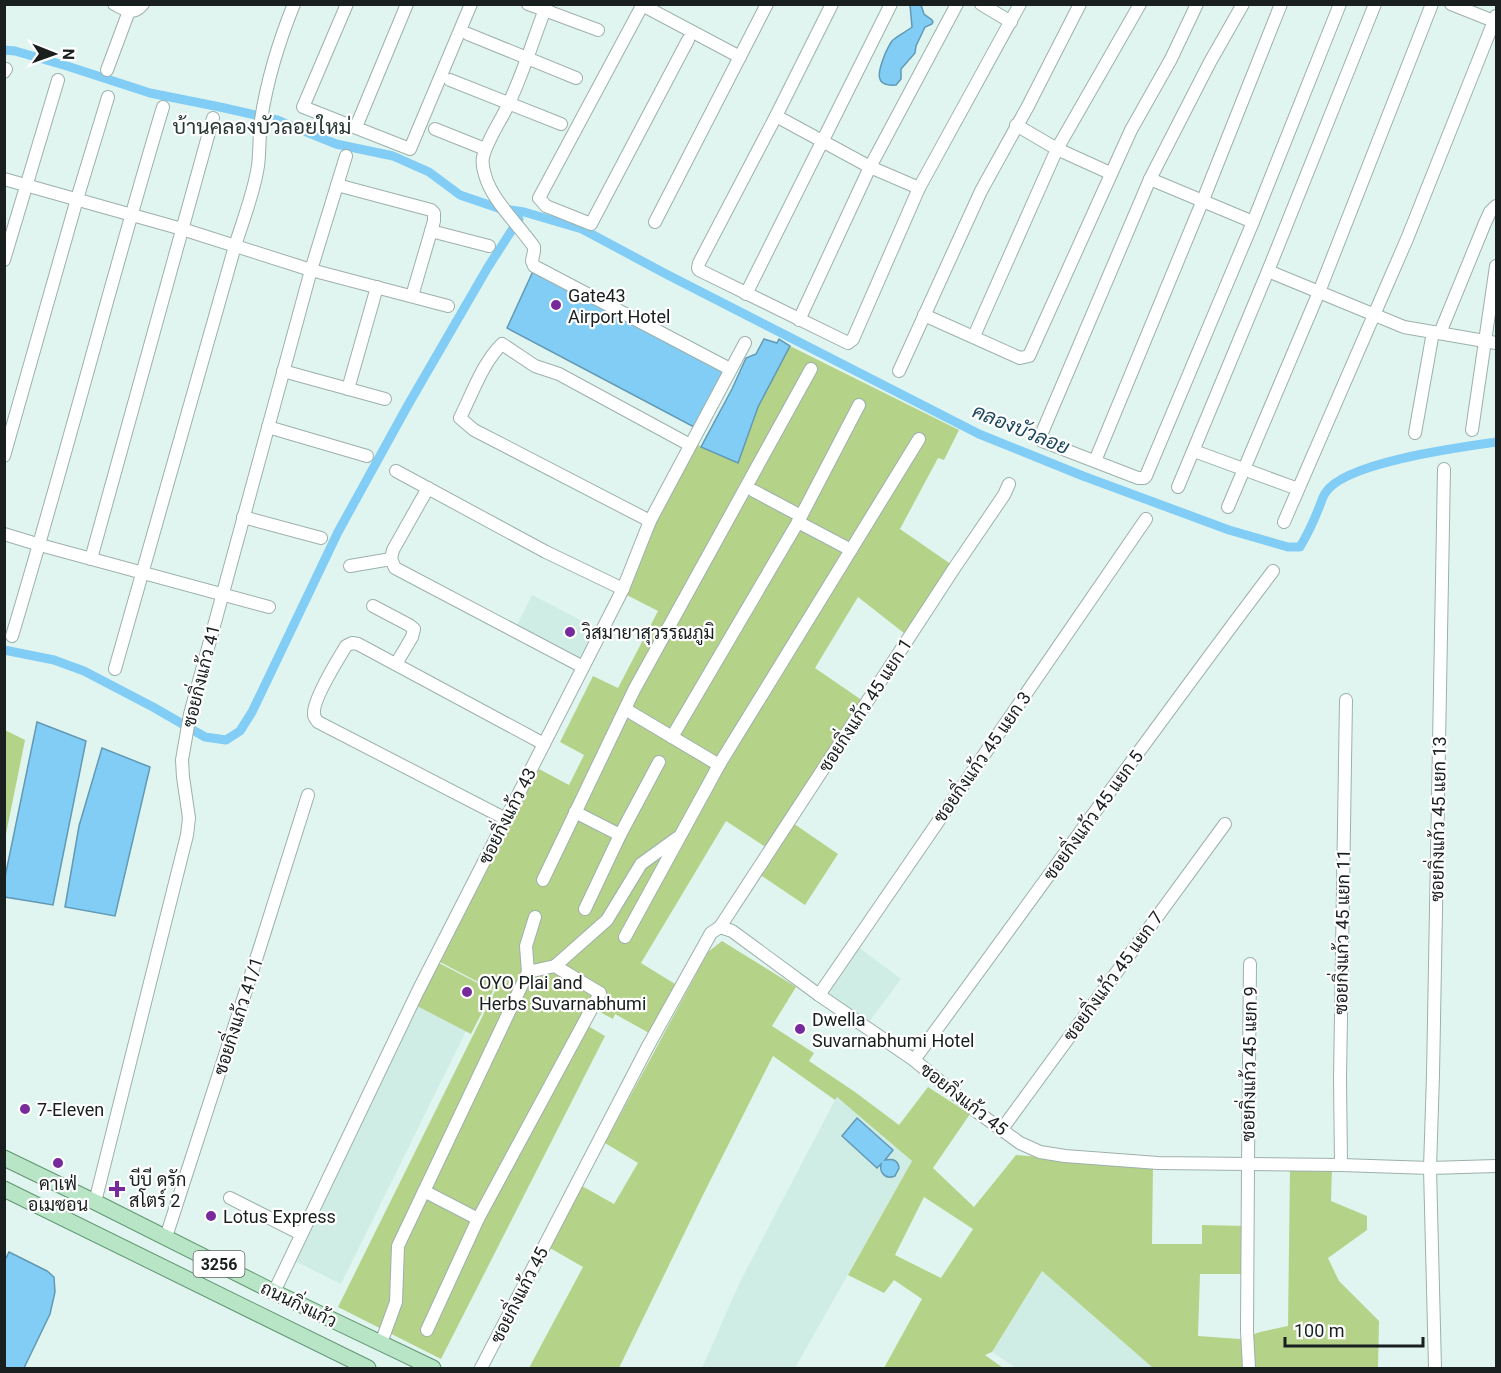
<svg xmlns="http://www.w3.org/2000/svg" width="1501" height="1373" viewBox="0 0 1501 1373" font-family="Roboto,Sarabun,sans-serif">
<rect width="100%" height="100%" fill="#e1f5f0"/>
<g fill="#cfece5">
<polygon points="532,595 600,630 583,662 516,627"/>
<polygon points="857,946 901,979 869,1022 825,991"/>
<polygon points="417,1006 466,1031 341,1284 295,1261"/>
<polygon points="837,1096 912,1161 795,1368 702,1368 740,1282"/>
<polygon points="1042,1271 1153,1368 1016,1368 992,1352"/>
</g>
<g fill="#b5d289" fill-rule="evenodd">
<polygon points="790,346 959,430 944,460 938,458 900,529 955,567 909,637 858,597 815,668 866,703 790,821 838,854 805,905 756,872 770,850 726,821 641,963 675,984 649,1033 615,1014 613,1019 596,1010 588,1026 605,1036 441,1359 338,1307 495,991 440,962 539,769 569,785 584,755 560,742 593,676 618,688 658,611 621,592 697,444 701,447 738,462 758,407"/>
<polygon points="5,730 25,740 5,839"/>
<path d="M 722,941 L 796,987 L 772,1026 L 814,1053 L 809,1061 L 855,1092 L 899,1125 L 928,1087 L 970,1114 L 933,1168 L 974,1207 L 1016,1155 L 1153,1166 L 1152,1244 L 1202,1244 L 1202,1225 L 1247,1226 L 1244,1274 L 1200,1274 L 1198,1336 L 1240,1339 L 1260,1332 L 1288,1326 L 1290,1168 L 1332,1169 L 1331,1201 L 1367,1216 L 1367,1230 L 1328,1258 L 1339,1281 L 1379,1321 L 1378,1368 L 1153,1368 L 1042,1271 L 992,1352 L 985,1355 L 1003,1368 L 884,1368 L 922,1299 L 894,1280 L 884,1293 L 848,1275 L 912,1161 L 837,1097 L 835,1100 L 773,1056 L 703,1195 L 619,1368 L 529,1368 L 583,1267 L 550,1248 L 582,1186 L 614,1204 L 638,1163 L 605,1143 L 708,952 ZM 924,1197 L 973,1229 L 941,1278 L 895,1255 Z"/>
<polygon points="439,963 493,991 471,1034 417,1006"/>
</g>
<g fill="#81cdf5" stroke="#6299b4" stroke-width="1.5">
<path d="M 910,5 L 921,5 L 924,14 L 932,20 L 933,22 L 932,24 L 925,27 L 916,46 L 915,53 L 901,69 L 901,79 L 896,85 C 872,87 879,69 885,54 C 887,50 889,45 892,41 C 898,35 906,32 912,27 Z"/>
<polygon points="534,269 725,369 694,427 507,328"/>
<polygon points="764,339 777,343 779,339 790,346 758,407 738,463 701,447 732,389 746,358 756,354"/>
<polygon points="37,722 86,741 53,905 5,897 5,877"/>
<polygon points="102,748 150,767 115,916 65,907 79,826"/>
<path d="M 857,1118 L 893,1150 L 885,1160 C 892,1159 898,1159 899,1168 L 895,1176 C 886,1180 879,1173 881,1164 L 877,1168 L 842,1136 Z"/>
<polygon points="9,1252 47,1271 54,1277 55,1292 50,1314 24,1368 5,1368 4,1262"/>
</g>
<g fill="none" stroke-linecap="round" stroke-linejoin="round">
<g stroke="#81cdf5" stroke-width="9">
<path d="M 4,50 L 15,51 L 67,66 L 150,93 L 220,107 L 277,120 L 336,144 L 393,156 L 429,172 L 460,195 L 498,208 L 524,212 L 582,229 L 666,274 L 979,434 L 1083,476 L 1229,530 L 1288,547 L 1300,547 C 1307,535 1313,523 1318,510 C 1321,504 1322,497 1326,492 C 1346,462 1460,447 1496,442"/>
<polyline points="4,650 54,660 84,671 153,707 205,737 226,740 240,731 252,712 338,532 408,405 488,267 519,219"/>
</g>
<g stroke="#9db0ac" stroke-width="14">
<g id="minor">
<path d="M 114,4 C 126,10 133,16 143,4"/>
<polyline points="347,4 303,107 410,149 471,4"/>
<polyline points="528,4 598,30"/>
<path d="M 547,4 C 534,37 524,71 509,103 C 501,121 488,138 483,157 C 482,163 483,169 485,175 C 492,201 519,225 534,247 L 534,251 L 532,261 L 534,266 L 730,369"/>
<polyline points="643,4 539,198 546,206 591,224 688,40"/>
<polyline points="832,4 776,116 699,263 698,268 699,270 848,343 853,339 919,188 1020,4"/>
<polyline points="981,4 1011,22"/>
<polyline points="1243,4 1210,62 1150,179 1041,435 1042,441 1138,478 1144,478 1146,476 1253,222 1340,4"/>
<polyline points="1451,4 1496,22"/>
<polyline points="642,5 740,57"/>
<polyline points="468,34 576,78"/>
<polyline points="107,70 129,11"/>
<polyline points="4,72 6,69"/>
<polyline points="450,80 561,124"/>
<polyline points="776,116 870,167 919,188"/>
<polyline points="1016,125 1057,149 1110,173"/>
<polyline points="356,127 407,4"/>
<polyline points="435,129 485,149"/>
<polyline points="4,179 182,229 311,270 448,306"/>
<polyline points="1150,179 1253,222"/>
<polyline points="337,185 431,210 434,213 434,221 412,296"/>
<polyline points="655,222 767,4"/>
<polyline points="431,231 489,246"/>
<polyline points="4,260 58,80"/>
<polyline points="1268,271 1404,327 1496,343"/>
<polyline points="746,294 891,4"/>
<polyline points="924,315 1020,358 1029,356 1131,130 1171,59 1197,4"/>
<polyline points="799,320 870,167 957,4"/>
<polyline points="1440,333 1485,223 1490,212 1496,206"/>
<polyline points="974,336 1057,149 1140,4"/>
<polyline points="283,371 385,399"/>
<polyline points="899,371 981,191 1028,106 1080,4"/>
<polyline points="348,389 377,287"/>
<polyline points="268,427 367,456"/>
<polyline points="1472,430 1496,266"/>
<polyline points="1415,433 1433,332"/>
<polyline points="1194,451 1298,489"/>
<polyline points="4,456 77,199 108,97"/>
<polyline points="1095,461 1203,200 1281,4"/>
<polyline points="396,471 546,552 623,589"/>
<polyline points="1178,487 1268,271 1375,4"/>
<polyline points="428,488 393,550 391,559 395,568 583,667"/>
<polyline points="754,491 801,516"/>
<polyline points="1228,507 1319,292 1432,4"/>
<polyline points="243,517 321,538"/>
<path d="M 650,521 L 474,430 L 460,418 C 472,394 483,362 502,344 L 535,366 L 559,374 L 690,445"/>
<polyline points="798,522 851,550"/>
<polyline points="1284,522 1407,239 1496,16"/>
<polyline points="4,534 40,545 269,607"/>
<polyline points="91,559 213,118"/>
<polyline points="350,566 391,559"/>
<polyline points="373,606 409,625 414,629 412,637 396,664"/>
<path d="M 12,636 C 65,461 110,283 163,107"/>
<path d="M 115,669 L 235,246 C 243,220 254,193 258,166 C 260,151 259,135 261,120 C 267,80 279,41 294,4"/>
<polyline points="625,709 719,765"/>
<polyline points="672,737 798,522 859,405"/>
<polyline points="575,812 620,835"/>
<path d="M 506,819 L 318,722 C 316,719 314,718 314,714 C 312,701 338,659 346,646 L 352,643 L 358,644 L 544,744"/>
<polyline points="543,880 634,690 811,369"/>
<polyline points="585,909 620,835 659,762"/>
<polyline points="720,927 955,567 1004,495 1009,484"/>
<polyline points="625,937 719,765 919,439"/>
<polyline points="555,966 607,920 641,864 677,838"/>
<polyline points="819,995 1146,519"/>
<path d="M 914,1060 C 1034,897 1151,732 1273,571"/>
<polyline points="1002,1129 1225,824"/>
<polyline points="1341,1165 1340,1078 1346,700"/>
<polyline points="424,1191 478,1219"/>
<polyline points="230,1198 301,1234"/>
<polyline points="95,1202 187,835 189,818 183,777 182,760 190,714 311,270 346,156"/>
<polyline points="166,1237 260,947 308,795"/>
<polyline points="274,1292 418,991 623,589 650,521 745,343"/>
<polyline points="427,1330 478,1219 600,993 555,966 528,972"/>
<polyline points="381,1343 396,1302 398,1246 528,972 526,946 535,917"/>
<polyline points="481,1368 647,1048 711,933 720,927 732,931 819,995 914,1060 976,1111 1020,1143 1040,1152 1065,1156 1158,1163 1341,1165 1430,1168 1496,1166"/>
<polyline points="1249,1368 1247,1331 1248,1164 1250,964"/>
<polyline points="1435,1368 1430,1168 1433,1075 1444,469"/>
</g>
</g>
<g stroke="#619572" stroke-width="17">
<g id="major">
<polyline points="4,1158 95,1202 274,1292 433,1368"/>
<polyline points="4,1189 368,1368"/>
</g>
</g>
<use href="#minor" stroke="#fff" stroke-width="12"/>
<use href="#major" stroke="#b8e5c5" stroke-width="15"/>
</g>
<g fill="#772a9c" stroke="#fff" stroke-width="2">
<circle cx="556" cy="305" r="6"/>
<circle cx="570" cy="632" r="6"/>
<circle cx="467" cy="992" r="6"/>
<circle cx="800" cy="1029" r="6"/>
<circle cx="25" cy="1109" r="6"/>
<circle cx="58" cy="1163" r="6"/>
<path d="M114 1180h6v6h6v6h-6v6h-6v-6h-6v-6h6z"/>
<circle cx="211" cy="1216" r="6"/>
</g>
<g text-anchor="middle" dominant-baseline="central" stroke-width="4.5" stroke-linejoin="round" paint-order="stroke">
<rect fill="#fff" stroke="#5d6262" stroke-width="1.5" x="193.5" y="1251" width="51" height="26" rx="4.5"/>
<g font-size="16" font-weight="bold" fill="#181f1e">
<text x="219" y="1264">3256</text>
</g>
<g font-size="18" fill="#181f1e" stroke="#fff" text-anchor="start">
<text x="568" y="295">Gate43<tspan x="568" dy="21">Airport Hotel</tspan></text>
<text x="582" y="632">วิสมายาสุวรรณภูมิ</text>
<text x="479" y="982">OYO Plai and<tspan x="479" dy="21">Herbs Suvarnabhumi</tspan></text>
<text x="812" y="1019">Dwella<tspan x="812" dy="21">Suvarnabhumi Hotel</tspan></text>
<text x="37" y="1109">7-Eleven</text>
<text x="129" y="1179">บีบี ดรัก<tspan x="129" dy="21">สโตร์ 2</tspan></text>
<text x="58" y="1183" text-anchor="middle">คาเฟ่<tspan x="58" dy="21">อเมซอน</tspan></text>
<text x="223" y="1216">Lotus Express</text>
</g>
<g font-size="18" fill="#181f1e" stroke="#fff">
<text transform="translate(201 676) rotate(-76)">ซอยกิ่งแก้ว 41</text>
<text transform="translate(865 705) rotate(-57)">ซอยกิ่งแก้ว 45 แยก 1</text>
<text transform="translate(982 757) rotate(-55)">ซอยกิ่งแก้ว 45 แยก 3</text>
<text transform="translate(1093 815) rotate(-54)">ซอยกิ่งแก้ว 45 แยก 5</text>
<text transform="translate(507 816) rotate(-63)">ซอยกิ่งแก้ว 43</text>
<text transform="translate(1438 819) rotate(-89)">ซอยกิ่งแก้ว 45 แยก 13</text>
<text transform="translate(1342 932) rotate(-89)">ซอยกิ่งแก้ว 45 แยก 11</text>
<text transform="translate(1113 976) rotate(-54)">ซอยกิ่งแก้ว 45 แยก 7</text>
<text transform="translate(238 1016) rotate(-72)">ซอยกิ่งแก้ว 41/1</text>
<text transform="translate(1249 1064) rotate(-89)">ซอยกิ่งแก้ว 45 แยก 9</text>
<text transform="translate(964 1099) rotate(38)">ซอยกิ่งแก้ว 45</text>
<text transform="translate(519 1295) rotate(-63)">ซอยกิ่งแก้ว 45</text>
<text transform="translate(299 1304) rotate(26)">ถนนกิ่งแก้ว</text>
</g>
<g font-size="20" font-style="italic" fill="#1c475c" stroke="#fff">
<text transform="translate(1021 429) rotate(22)">คลองบัวลอย</text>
</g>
<g font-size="21" fill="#273734" stroke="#fff">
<text x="262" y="127">บ้านคลองบัวลอยใหม่</text>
</g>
</g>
<rect width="1501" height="1373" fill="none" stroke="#181f1e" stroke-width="12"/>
<g transform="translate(54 54) rotate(91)" stroke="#ffffff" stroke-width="4.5" paint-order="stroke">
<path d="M0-4.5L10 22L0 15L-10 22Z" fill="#181f1e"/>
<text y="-9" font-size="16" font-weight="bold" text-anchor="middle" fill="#181f1e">N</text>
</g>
<path d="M1285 1337v9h138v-9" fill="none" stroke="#181f1e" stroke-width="3"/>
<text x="1294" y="1337" font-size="18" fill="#181f1e" stroke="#ffffff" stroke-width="4.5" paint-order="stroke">100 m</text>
</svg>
